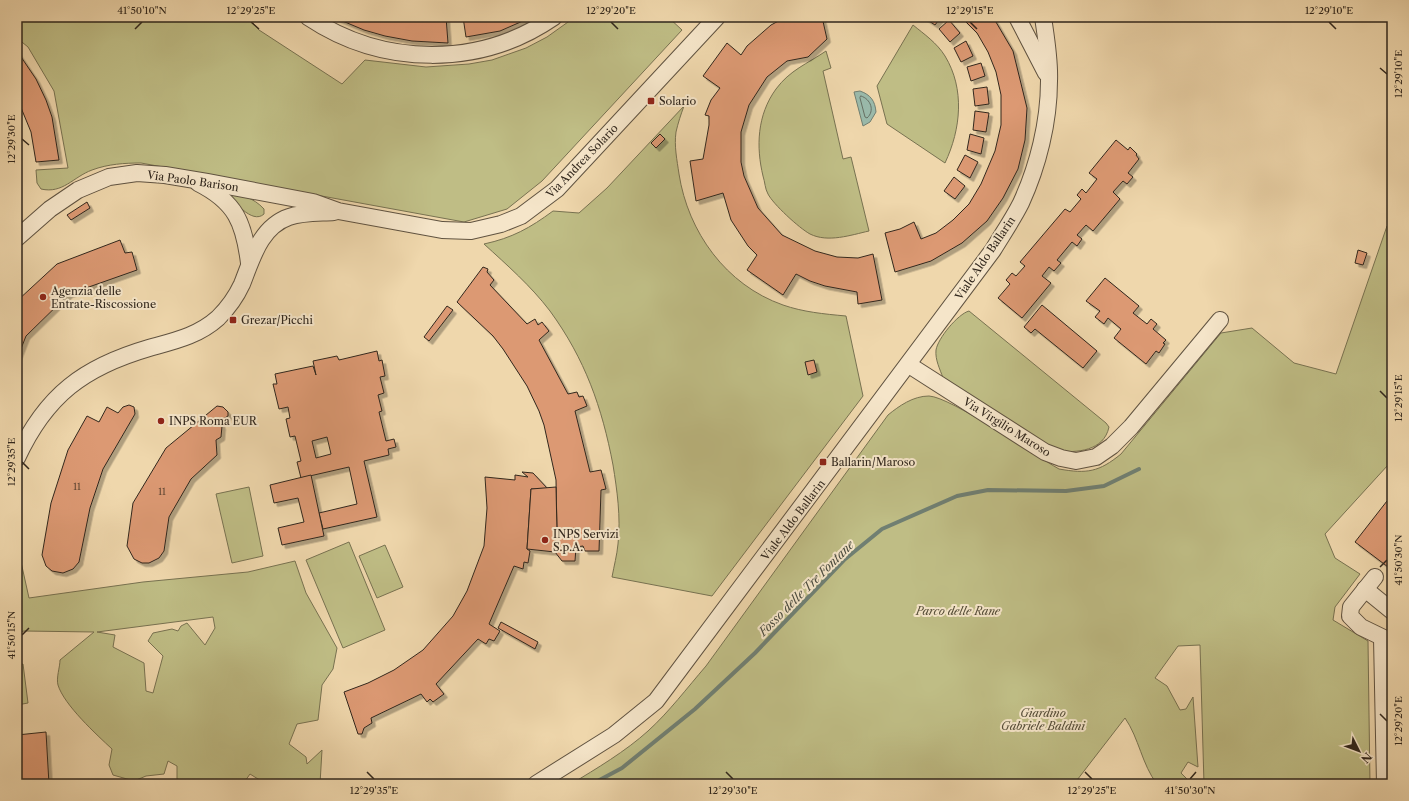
<svg xmlns="http://www.w3.org/2000/svg" width="1409" height="801" viewBox="0 0 1409 801" font-family="'Libre Caslon Text',serif">
<defs>
<filter id="shadow"><feDropShadow dx="3.5" dy="3.5" stdDeviation="0" flood-color="#0004"/></filter>
</defs>
<rect width="100%" height="100%" fill="#efd7ac"/>
<filter id="stains"><feTurbulence type="fractalNoise" baseFrequency=".005" numOctaves="4"/><feColorMatrix values="0 0 0 0 .2 0 0 0 0 .09 0 0 0 0 .02 0 0 0 .5 -.17"/></filter>
<radialGradient id="worn" r=".72"><stop offset=".6" stop-color="#630" stop-opacity="0"/><stop offset="1" stop-color="#630" stop-opacity=".3"/></radialGradient>
<g fill="#bfbd85" stroke="#787251" fill-rule="evenodd">
<path d="M 17,17 L 248,17 L 259,30 L 342,84 L 365,60 L 426,67 L 469,64 L 492,60 L 526,48 L 547,37 L 575,17 L 668,17 L 682,30 L 542,181 L 507,209 L 464,222 L 141,163 C 125,163 108,164 92,170 C 73,177 63,194 41,189 L 37,183 L 36,170 L 68,168 L 54,91 L 28,47 L 17,38 Z"/>
<path d="M 913,25 C 924,34 937,43 945,56 C 965,89 961,129 945,163 L 887,124 L 877,86 Z"/>
<path d="M 826,51 L 831,68 L 823,71 L 843,159 L 851,157 L 869,231 C 851,235 828,243 810,234 C 799,228 773,204 768,194 C 765,189 765,182 763,176 C 756,147 757,115 776,89 C 790,70 807,64 826,51 Z"/>
<path d="M 684,106 C 681,114 678,123 676,132 C 674,146 677,160 679,174 C 688,232 726,285 783,305 C 803,312 824,314 846,316 L 863,396 L 712,596 L 612,577 C 614,566 617,555 618,544 C 621,517 617,490 613,465 C 602,407 585,359 550,311 C 531,286 507,265 484,244 C 512,238 530,228 553,211 L 579,213 L 607,188 Z"/>
<path d="M 226,192 C 241,195 253,197 264,209 L 264,214 C 252,225 233,200 226,192 Z"/>
<path d="M 1387,226 L 1392,227 L 1392,465 L 1388,465 L 1325,534 L 1335,558 L 1360,574 L 1335,607 L 1333,620 L 1368,641 L 1370,784 L 1204,784 L 1200,645 L 1178,646 L 1155,678 L 1167,686 L 1180,710 L 1186,709 L 1193,697 L 1198,767 L 1188,762 L 1181,773 L 1192,784 L 1157,784 C 1142,765 1139,738 1125,718 L 1074,784 L 571,784 C 596,769 626,751 648,731 C 669,712 687,688 706,666 L 888,415 C 899,406 913,396 929,396 C 951,397 1034,455 1059,469 C 1087,474 1099,472 1121,454 L 1221,333 L 1252,328 L 1294,363 L 1336,374 Z"/>
<path d="M 969,311 L 1106,423 L 1109,427 C 1104,451 1077,453 1057,451 L 943,378 C 940,369 935,360 936,350 C 938,338 958,314 969,311 Z"/>
<polygon points="249,487 263,556 232,563 216,494"/>
<path d="M 17,505 L 19,505 L 19,553 L 29,598 L 143,582 L 248,572 L 295,561 L 306,593 L 337,648 L 333,669 L 322,685 L 318,720 L 297,724 L 289,744 L 306,757 L 307,764 L 322,750 L 320,784 L 266,784 L 250,774 L 243,784 L 198,784 L 177,779 L 177,766 L 168,761 L 164,774 L 146,776 L 134,781 L 113,775 L 109,765 L 112,749 C 97,735 64,705 58,685 C 56,678 60,667 60,660 L 94,632 L 24,631 L 17,633 ZM 213,617 L 215,628 L 205,645 L 187,623 L 181,626 L 178,631 L 172,629 L 153,633 L 148,641 L 163,656 L 153,693 L 146,691 L 144,663 L 113,647 L 115,635 L 97,632 Z"/>
<polygon points="349,542 385,630 343,648 306,560"/>
<polygon points="385,545 403,587 377,598 359,556"/>
<polygon points="23,664 28,703 17,705 17,665"/>
</g>
<path fill="#9abaab" stroke="#707f72" d="M 860,91 C 871,95 875,101 876,112 L 870,122 L 863,126 L 854,92 Z"/>
<g fill="none" stroke-linecap="round" stroke-linejoin="round">
<path stroke="#667064" stroke-width="1" d="M 861,96 C 871,99 875,111 867,118 L 865,117 L 860,98 Z"/>
<polyline stroke="#707f72" stroke-width="4" points="592,784 622,768 695,709 755,653 844,560 882,529 957,496 988,490 1066,491 1104,486 1139,469"/>
</g>
<g fill="#dc9973" stroke="#31271d" fill-rule="evenodd" filter="url(#shadow)">
<polygon points="333,17 446,17 448,43 412,41 385,36 364,30"/>
<polygon points="463,17 532,17 500,31 466,37"/>
<polygon points="786,17 793,17 794,19 799,17 822,17 827,39 808,57 787,61 767,77 749,105 741,132 741,162 744,176 758,208 782,235 815,251 837,257 858,258 873,254 882,300 858,304 857,292 825,286 810,281 796,274 783,295 747,270 757,255 748,246 731,220 723,193 696,201 690,161 703,159 709,125 709,116 705,115 711,100 720,88 703,76 727,43 741,55 747,46 771,25"/>
<polygon points="923,17 941,17 935,25"/>
<polygon points="961,17 993,17 1013,51 1027,108 1025,140 1018,169 1003,198 987,221 962,243 931,261 895,272 885,233 900,229 914,222 921,239 936,233 953,220 969,204 981,184 995,151 1001,125 1001,95 996,72 988,52 977,33"/>
<polygon points="949,20 960,33 950,42 939,29"/>
<polygon points="966,41 973,56 961,62 954,48"/>
<polygon points="17,51 36,79 46,100 52,117 59,160 36,162 31,132 17,98"/>
<polygon points="981,63 985,76 971,81 967,67"/>
<polygon points="987,87 989,104 975,106 973,89"/>
<polygon points="975,111 989,113 986,132 973,130"/>
<polygon points="660,134 665,139 656,148 651,143"/>
<polygon points="970,134 984,138 981,154 967,150"/>
<polygon points="1116,140 1128,150 1130,147 1137,154 1136,155 1139,159 1128,173 1133,177 1127,184 1123,181 1113,192 1120,199 1093,231 1086,225 1077,235 1082,239 1077,246 1072,242 1057,260 1061,263 1054,271 1049,267 1042,276 1051,283 1022,318 998,298 1010,284 1006,280 1012,273 1016,276 1025,266 1020,262 1065,209 1070,212 1081,199 1077,195 1082,189 1086,193 1097,179 1089,173"/>
<polygon points="965,155 978,162 970,178 957,170"/>
<polygon points="954,177 965,186 955,199 944,191"/>
<polygon points="87,202 90,208 71,220 67,215"/>
<polygon points="120,240 125,253 132,252 137,270 69,294 26,336 17,359 17,301 57,264"/>
<polygon points="1358,250 1367,253 1363,265 1355,263"/>
<polygon points="483,267 488,269 487,272 494,280 490,285 527,324 535,319 538,325 542,322 549,331 539,340 568,394 577,392 579,397 583,396 587,406 575,411 590,472 601,470 606,489 601,490 599,551 585,551 583,546 576,547 575,561 562,561 555,552 557,531 556,480 544,425 539,411 527,386 503,349 493,336 457,302"/>
<polygon points="1105,278 1139,306 1133,313 1147,324 1151,319 1157,324 1153,329 1166,340 1163,343 1165,344 1159,353 1156,351 1146,364 1114,338 1121,329 1108,318 1104,324 1095,317 1100,311 1086,301"/>
<polygon points="1042,305 1097,351 1083,368 1035,329 1031,333 1024,327"/>
<polygon points="447,306 453,310 429,341 424,337"/>
<path d="M 377,351 L 379,361 L 382,360 L 385,376 L 380,377 L 384,393 L 378,395 L 382,411 L 379,412 L 386,441 L 394,439 L 396,447 L 388,449 L 389,455 L 364,461 L 377,517 L 323,529 L 319,513 L 357,504 L 349,467 L 301,478 L 297,462 L 301,461 L 295,436 L 290,437 L 286,419 L 290,418 L 288,407 L 279,409 L 273,384 L 277,384 L 275,374 L 313,366 L 316,375 L 313,361 L 337,356 L 339,360 ZM 327,437 L 331,454 L 316,458 L 312,441 Z"/>
<polygon points="814,360 817,372 808,375 805,362"/>
<polygon points="129,405 134,407 135,414 103,469 90,508 79,562 73,569 63,573 52,571 46,566 42,555 51,503 68,450 87,416 99,422 107,407 118,413 123,407"/>
<polygon points="217,406 223,407 228,412 228,416 220,421 222,426 221,437 216,440 217,455 191,479 169,517 164,551 159,558 149,563 142,563 134,559 127,546 133,503 166,448"/>
<polygon points="522,472 533,473 548,489 531,489 527,549 530,551 528,563 524,562 523,569 514,566 489,624 500,631 494,641 489,639 486,644 478,639 436,684 444,694 433,702 430,699 427,702 421,694 371,718 372,723 364,728 362,734 358,734 344,692 368,683 394,670 423,650 453,616 467,591 484,546 487,508 485,477 515,480 515,475 528,477"/>
<polygon points="311,475 324,536 282,545 278,528 304,522 298,498 274,503 270,485"/>
<polygon points="556,487 557,531 555,552 527,549 531,489"/>
<polygon points="1387,501 1392,504 1392,570 1355,542"/>
<polygon points="501,622 538,642 535,649 498,628"/>
<polygon points="46,732 49,784 17,784 17,735"/>
</g>
<g fill="none" stroke-linecap="round" stroke-linejoin="round">
<g stroke="#605341" stroke-width="18">
<g id="minor">
<path d="M 308,17 C 383,67 480,68 554,17"/>
<polyline points="1017,17 1046,73"/>
<path d="M 198,183 C 236,202 244,223 249,263"/>
<polyline points="17,238 50,209 78,190 109,177 137,173 165,175 207,182 313,202 338,211 442,230 471,231 501,224 521,216 557,189 717,17"/>
<polyline points="909,365 1045,452 1061,458 1076,461 1096,457 1112,446 1131,427 1220,320"/>
<path d="M 17,458 C 46,395 84,367 149,348 C 174,341 198,336 218,318 C 228,308 236,297 242,284 C 252,259 260,227 289,217 C 303,212 320,213 334,212"/>
<polyline points="1375,577 1351,607 1350,616 1361,627 1392,642"/>
<polyline points="1365,589 1392,611"/>
<polyline points="1382,638 1385,784"/>
<path d="M 536,784 L 614,735 L 656,701 L 993,250 C 1002,235 1013,219 1021,203 C 1038,166 1049,122 1049,81 C 1050,60 1046,38 1043,17"/>
</g>
</g>
<use href="#minor" stroke="#f5e5c9" stroke-width="16"/>
</g>
<path fill="none" stroke="#31271d" stroke-width="1.5" d="M 251,22 L 259,29M 611,22 L 618,29M 970,22 L 977,29M 1329,22 L 1336,29M 135,29 L 142,22M 1380,68 L 1387,74M 22,139 L 29,145M 1380,391 L 1387,398M 22,462 L 29,469M 1380,567 L 1387,560M 22,635 L 29,628M 1380,714 L 1387,721M 367,772 L 374,779M 726,772 L 733,779M 1085,772 L 1092,779M 1190,779 L 1196,772"/>
<g fill="#8f2418" stroke="#f5e5c9" stroke-width="1.5">
<rect x="647" y="97" width="8" height="8" rx="2"/>
<circle cx="43" cy="297" r="4"/>
<rect x="229" y="316" width="8" height="8" rx="2"/>
<circle cx="161" cy="421" r="4"/>
<rect x="819" y="458" width="8" height="8" rx="2"/>
<circle cx="545" cy="540" r="4"/>
</g>
<g text-anchor="middle" dominant-baseline="central" stroke-width="4" stroke-linejoin="round" paint-order="stroke">
<g font-size="9" fill="#5c4432">
<text x="77" y="486">11</text>
<text x="162" y="491">11</text>
</g>
<g font-size="11" fill="#31271d" stroke="#f5e5c9" text-anchor="start">
<text x="659" y="101">Solario</text>
<text x="51" y="291">Agenzia delle<tspan x="51" dy="13">Entrate-Riscossione</tspan></text>
<text x="241" y="320">Grezar/Picchi</text>
<text x="169" y="421">INPS Roma EUR</text>
<text x="831" y="462">Ballarin/Maroso</text>
<text x="553" y="534">INPS Servizi<tspan x="553" dy="13">S.p.A.</tspan></text>
</g>
<g font-size="11" fill="#31271d" stroke="#f5e5c9">
<text transform="translate(582 161) rotate(-46)">Via Andrea Solario</text>
<text transform="translate(193 181) rotate(8)">Via Paolo Barison</text>
<text transform="translate(985 258) rotate(-56)">Viale Aldo Ballarin</text>
<text transform="translate(1007 427) rotate(32)">Via Virgilio Maroso</text>
<text transform="translate(793 520) rotate(-53)">Viale Aldo Ballarin</text>
</g>
<g font-size="11" font-style="italic" fill="#544c37" stroke="#f5e5c9">
<text x="958" y="611">Parco delle Rane</text>
<text x="1043" y="713">Giardino<tspan x="1043" dy="13">Gabriele Baldini</tspan></text>
</g>
<g font-size="12" font-style="italic" fill="#4b4c40" stroke="#f5e5c9">
<text transform="translate(806 588) rotate(-45)">Fosso delle Tre Fontane</text>
</g>
</g>
<rect width="1409" height="801" fill="none" stroke="#efd7ac" stroke-width="44"/>
<g transform="translate(1359 751) rotate(132)" stroke="#f5e5c9" stroke-width="3" paint-order="stroke">
<path d="M0-3L7 15L0 10L-7 15Z" fill="#31271d"/>
<text y="-6" font-size="11" font-weight="bold" text-anchor="middle" fill="#31271d">N</text>
</g>
<rect x="22" y="22" width="1365" height="757" fill="none" stroke="#31271d" stroke-width="1.5"/>
<g font-size="10" text-anchor="middle" fill="#31271d">
<text x="142" y="14">41°50'10"N</text>
<text x="251" y="14">12°29'25"E</text>
<text x="611" y="14">12°29'20"E</text>
<text x="970" y="14">12°29'15"E</text>
<text x="1329" y="14">12°29'10"E</text>
<text transform="translate(1398 74) rotate(-90)" y="4">12°29'10"E</text>
<text transform="translate(11 139) rotate(-90)" y="4">12°29'30"E</text>
<text transform="translate(1398 398) rotate(-90)" y="4">12°29'15"E</text>
<text transform="translate(11 462) rotate(-90)" y="4">12°29'35"E</text>
<text transform="translate(1398 560) rotate(-90)" y="4">41°50'30"N</text>
<text transform="translate(11 635) rotate(-90)" y="4">41°50'15"N</text>
<text transform="translate(1398 721) rotate(-90)" y="4">12°29'20"E</text>
<text x="374" y="794">12°29'35"E</text>
<text x="733" y="794">12°29'30"E</text>
<text x="1092" y="794">12°29'25"E</text>
<text x="1190" y="794">41°50'30"N</text>
</g>
<rect width="100%" height="100%" filter="url(#stains)"/>
<rect width="100%" height="100%" fill="url(#worn)"/>
</svg>
